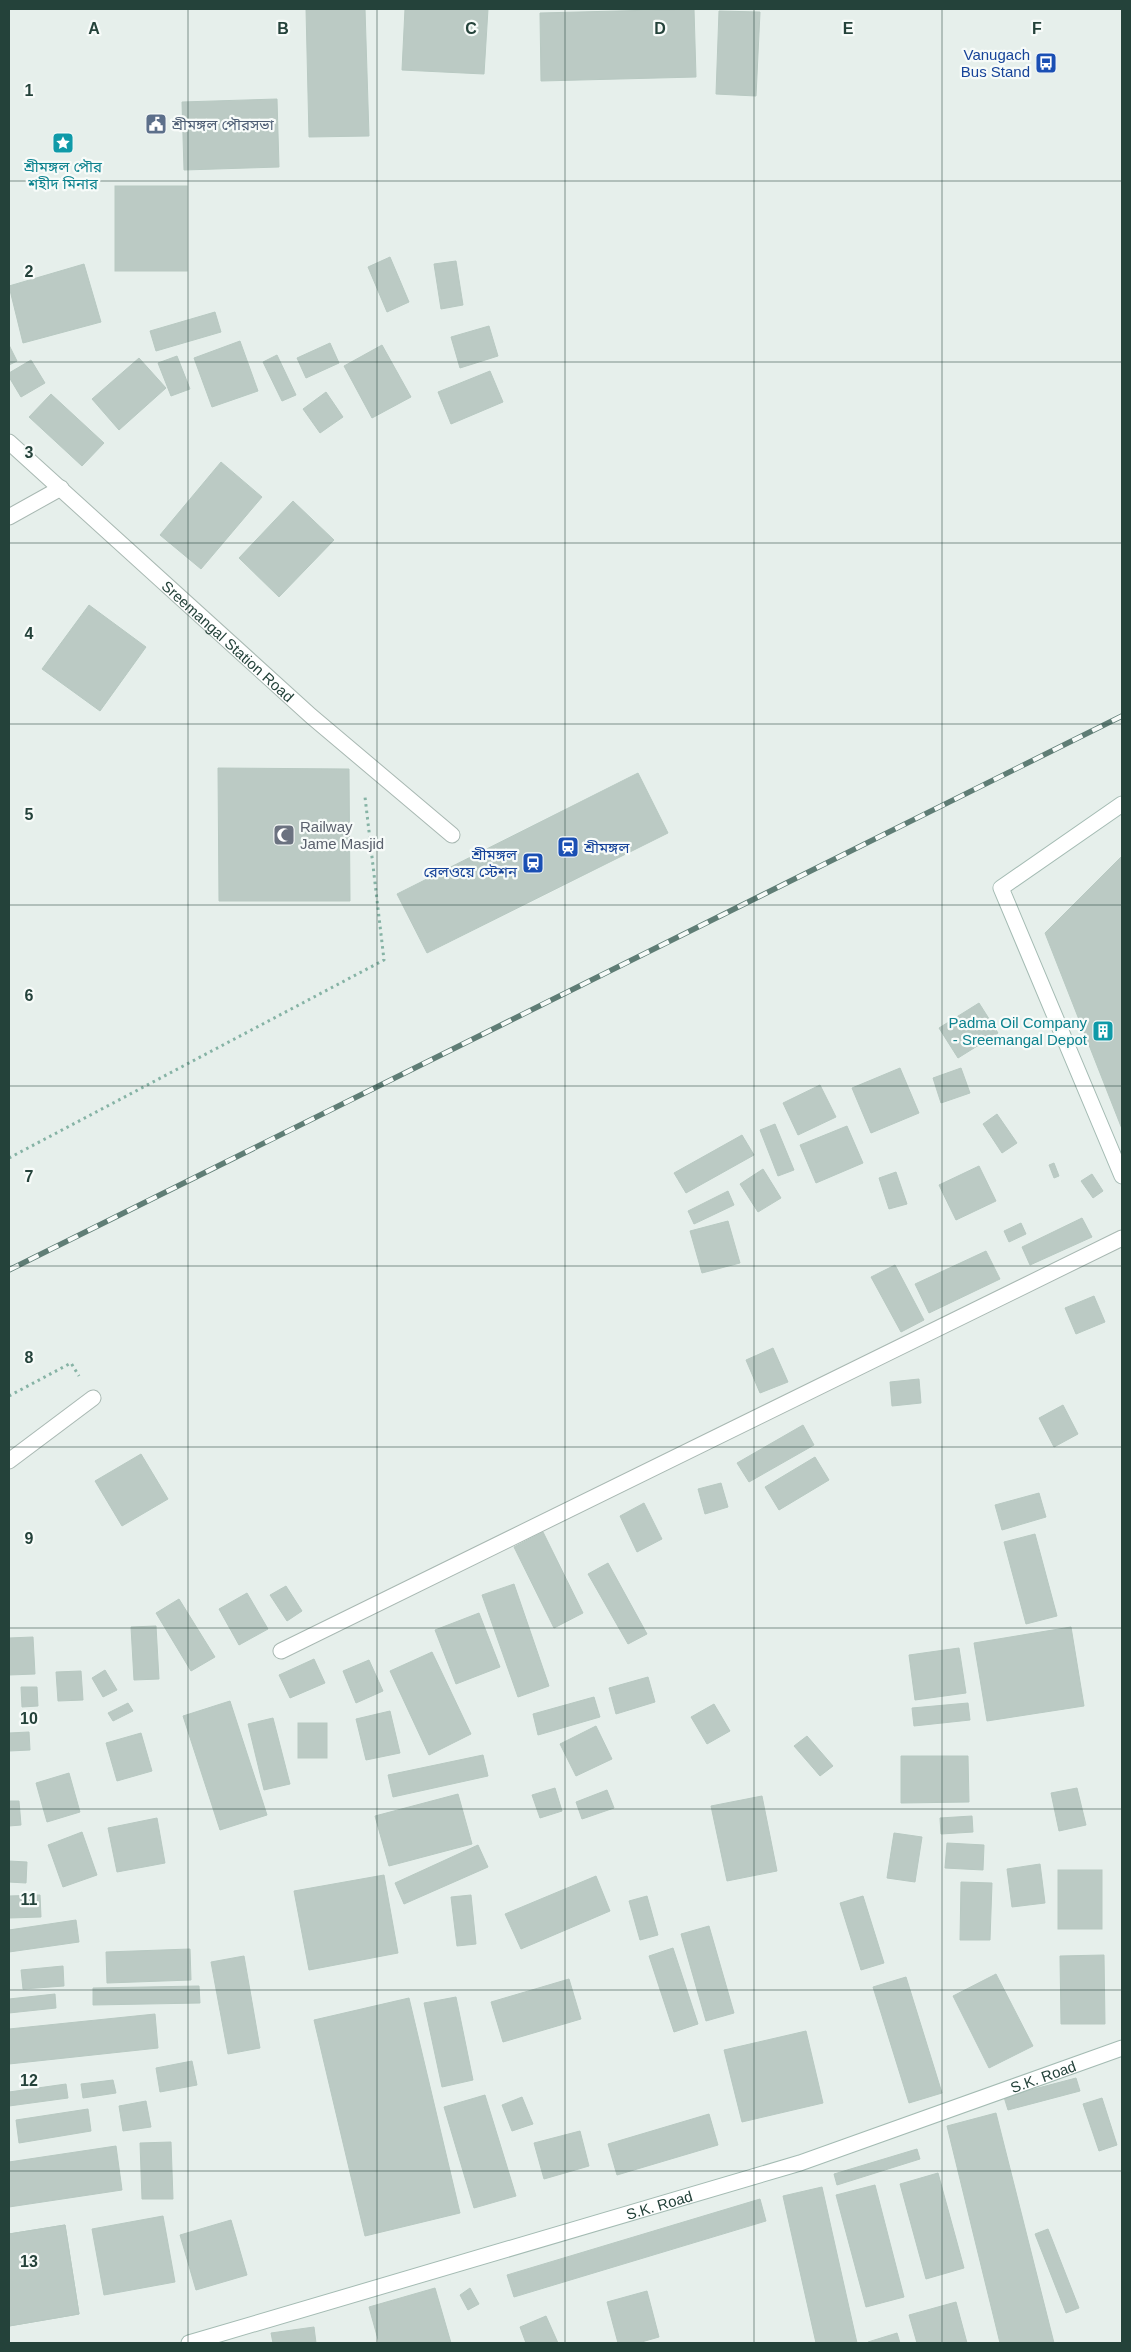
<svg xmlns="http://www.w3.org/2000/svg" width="1131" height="2352" viewBox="0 0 1131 2352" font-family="Arial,'Noto Sans Bengali',sans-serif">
<rect width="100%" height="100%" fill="#e6efeb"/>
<g fill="#bbcac4" stroke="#b8c9c2">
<polygon points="306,9 365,9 369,136 309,137"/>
<polygon points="405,9 488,9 484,74 402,70"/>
<polygon points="694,9 696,77 541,81 540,13"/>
<polygon points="719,11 760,12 756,96 716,94"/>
<polygon points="277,99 279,167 184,170 182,102"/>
<rect x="115" y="186" width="72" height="85"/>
<polygon points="390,257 409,302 387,312 368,267"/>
<polygon points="456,261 463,305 441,309 434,264"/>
<polygon points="84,264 101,322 23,343 9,286"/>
<polygon points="215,312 221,332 156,351 150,331"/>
<polygon points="489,326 498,356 460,368 451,337"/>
<polygon points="240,341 258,391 212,407 194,358"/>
<polygon points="330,343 339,363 306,378 297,358"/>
<polygon points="9,345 17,361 9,365"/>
<polygon points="382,345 411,397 372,418 344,366"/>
<polygon points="277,355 296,395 282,401 263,362"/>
<polygon points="177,356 190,389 171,396 158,363"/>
<polygon points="139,358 166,388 119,430 92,399"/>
<polygon points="31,360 45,383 21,397 9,377 9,373"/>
<polygon points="490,371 503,402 451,424 438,392"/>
<polygon points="326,392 343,417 320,433 303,409"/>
<polygon points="51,394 104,443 82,466 29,417"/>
<polygon points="221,462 262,497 201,569 160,535"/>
<polygon points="293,501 334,540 279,597 239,558"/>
<polygon points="89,605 146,647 100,711 42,669"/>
<polygon points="218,768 349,769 350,901 219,901"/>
<polygon points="638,773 668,833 427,953 397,894"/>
<polygon points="1122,856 1122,1129 1045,933"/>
<polygon points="979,1003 998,1033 958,1058 939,1028"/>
<polygon points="900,1068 919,1113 871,1133 852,1088"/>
<polygon points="961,1068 970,1093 941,1103 933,1078"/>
<polygon points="820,1085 836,1117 798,1135 783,1103"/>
<polygon points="997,1114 1017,1143 1002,1153 983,1124"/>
<polygon points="775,1124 794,1170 778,1176 760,1130"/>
<polygon points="847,1126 863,1163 816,1183 800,1145"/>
<polygon points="742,1135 754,1155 686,1193 674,1173"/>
<polygon points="1054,1163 1059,1176 1054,1178 1049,1165"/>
<polygon points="979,1166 996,1201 956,1220 939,1185"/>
<polygon points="763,1169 781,1198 758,1212 740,1184"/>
<polygon points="896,1172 907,1204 889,1209 879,1178"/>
<polygon points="1092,1174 1103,1191 1093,1198 1081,1181"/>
<polygon points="728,1191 734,1205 694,1224 688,1211"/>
<polygon points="1082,1218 1092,1237 1030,1265 1022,1247"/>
<polygon points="728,1221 740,1263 702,1273 690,1231"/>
<polygon points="1021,1223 1026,1234 1009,1242 1004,1231"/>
<polygon points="986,1251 1000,1279 929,1313 915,1284"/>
<polygon points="895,1265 924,1320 901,1332 871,1277"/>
<polygon points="1094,1296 1105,1322 1076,1334 1065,1308"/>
<polygon points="773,1348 788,1382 760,1393 746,1360"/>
<polygon points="919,1379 921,1403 892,1406 890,1382"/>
<polygon points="1063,1405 1078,1434 1054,1447 1039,1418"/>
<polygon points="803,1425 814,1445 749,1482 737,1463"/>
<polygon points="141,1454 168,1499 122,1526 95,1481"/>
<polygon points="815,1457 829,1480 779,1510 765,1487"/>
<polygon points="721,1483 728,1507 705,1514 698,1489"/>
<polygon points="1039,1493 1046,1517 1002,1530 995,1505"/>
<polygon points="644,1503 662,1539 637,1552 620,1516"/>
<polygon points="543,1532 583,1613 554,1628 514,1547"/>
<polygon points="1035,1534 1057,1616 1026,1624 1004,1542"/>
<polygon points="608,1563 647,1634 628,1644 588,1574"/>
<polygon points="514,1584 549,1686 518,1697 482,1595"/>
<polygon points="286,1586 302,1611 287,1621 270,1595"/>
<polygon points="247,1593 268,1629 239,1645 219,1609"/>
<polygon points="179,1599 215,1657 191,1671 156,1613"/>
<polygon points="479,1613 500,1667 456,1684 435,1630"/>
<polygon points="156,1626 159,1679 134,1680 131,1627"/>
<polygon points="1071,1627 1084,1706 987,1721 974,1643"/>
<polygon points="33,1637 35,1674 9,1675 9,1638"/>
<polygon points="959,1648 966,1693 915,1700 909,1655"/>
<polygon points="432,1652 471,1734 429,1755 390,1671"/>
<polygon points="314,1659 325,1683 290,1698 279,1675"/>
<polygon points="369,1660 383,1691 356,1703 343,1671"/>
<polygon points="105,1670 117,1690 103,1697 92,1678"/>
<polygon points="81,1671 83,1700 58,1701 56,1672"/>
<polygon points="648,1677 655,1702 616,1714 609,1688"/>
<polygon points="21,1687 37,1687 38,1706 22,1707"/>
<polygon points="594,1697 600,1717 538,1735 533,1714"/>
<polygon points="230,1701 267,1815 220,1830 183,1716"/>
<polygon points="128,1703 133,1711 113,1721 108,1713"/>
<polygon points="968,1703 970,1720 914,1726 912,1708"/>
<polygon points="714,1704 730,1731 707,1744 691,1717"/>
<polygon points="390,1711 400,1753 366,1760 356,1719"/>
<polygon points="273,1718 290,1784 264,1790 248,1724"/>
<rect x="298" y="1723" width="29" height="35"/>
<polygon points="596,1726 612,1759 576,1776 560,1744"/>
<polygon points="29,1732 30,1750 9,1751 9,1733"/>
<polygon points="141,1733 152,1771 117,1781 106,1743"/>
<polygon points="807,1736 833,1766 820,1776 794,1746"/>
<polygon points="483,1755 488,1776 393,1797 388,1775"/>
<polygon points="901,1756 968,1756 969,1802 901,1803"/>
<polygon points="69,1773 80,1812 47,1822 36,1783"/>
<polygon points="555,1788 562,1811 540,1818 532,1795"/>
<polygon points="1077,1788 1086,1825 1059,1831 1051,1793"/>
<polygon points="607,1790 614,1808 582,1819 576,1802"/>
<polygon points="458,1794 472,1844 389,1866 375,1816"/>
<polygon points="762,1796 777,1871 727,1881 711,1806"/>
<polygon points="9,1801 19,1801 21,1825 9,1826"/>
<polygon points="972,1816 973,1832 941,1834 940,1818"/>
<polygon points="157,1818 165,1863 117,1872 108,1828"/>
<polygon points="82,1832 97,1875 63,1887 48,1845"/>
<polygon points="894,1833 922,1837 915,1882 887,1878"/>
<polygon points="947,1843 984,1845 983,1870 945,1868"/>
<polygon points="478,1845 488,1867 404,1904 395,1883"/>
<polygon points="9,1861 27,1862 26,1883 9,1882"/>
<polygon points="1040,1864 1045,1903 1012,1907 1007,1869"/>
<rect x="1058" y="1870" width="44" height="59"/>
<polygon points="384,1875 398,1953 309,1970 294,1891"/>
<polygon points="596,1876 610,1911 521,1949 505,1914"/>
<polygon points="961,1882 992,1883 990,1940 960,1940"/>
<polygon points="40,1895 41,1917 9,1918 9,1896"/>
<polygon points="471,1895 476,1944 457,1946 451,1897"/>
<polygon points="647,1896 658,1935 640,1940 629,1901"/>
<polygon points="863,1896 884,1963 861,1970 840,1903"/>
<polygon points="76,1920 79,1942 9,1952 9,1930"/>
<polygon points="709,1926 734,2013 706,2021 681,1934"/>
<polygon points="673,1948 698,2024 674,2032 649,1956"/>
<polygon points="190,1949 191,1980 107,1983 106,1952"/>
<polygon points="1104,1955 1105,2024 1061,2024 1060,1956"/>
<polygon points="244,1956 260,2048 228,2054 211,1962"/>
<polygon points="63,1966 64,1986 23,1989 21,1970"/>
<polygon points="996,1974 1033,2046 989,2068 953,1996"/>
<polygon points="906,1977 942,2093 909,2103 873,1987"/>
<polygon points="569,1979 581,2019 503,2042 491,2002"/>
<polygon points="199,1986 200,2003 93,2005 93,1988"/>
<polygon points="55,1994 56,2008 9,2013 9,1999"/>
<polygon points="456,1997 473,2080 442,2087 424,2003"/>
<polygon points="409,1998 460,2213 365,2236 314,2020"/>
<polygon points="155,2014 158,2048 9,2064 9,2029"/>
<polygon points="806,2031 823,2103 742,2122 724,2050"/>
<polygon points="192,2061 197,2085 160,2092 156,2068"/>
<polygon points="1076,2078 1080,2091 1008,2110 1004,2097"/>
<polygon points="113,2080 116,2093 83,2098 81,2084"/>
<polygon points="66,2084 68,2098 9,2106 9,2092"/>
<polygon points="485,2095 516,2196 474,2208 444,2107"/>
<polygon points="522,2097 533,2124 512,2131 502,2105"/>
<polygon points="1102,2098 1117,2145 1099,2151 1083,2104"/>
<polygon points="146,2101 151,2127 123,2131 119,2106"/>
<polygon points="88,2109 91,2131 19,2143 16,2120"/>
<polygon points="996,2113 1054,2343 1000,2343 947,2126"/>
<polygon points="709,2114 718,2145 617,2175 608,2144"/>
<polygon points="580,2131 589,2166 544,2179 534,2143"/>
<polygon points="171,2142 173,2199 142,2199 140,2143"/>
<polygon points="116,2146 122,2190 9,2207 9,2162"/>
<polygon points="917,2149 920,2159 837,2185 834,2174"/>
<polygon points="938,2173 964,2268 926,2279 900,2184"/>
<polygon points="875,2185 904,2297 866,2307 836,2195"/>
<polygon points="822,2187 857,2343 816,2343 783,2196"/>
<polygon points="760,2199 766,2221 514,2297 507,2275"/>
<polygon points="163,2216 175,2282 104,2295 92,2229"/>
<polygon points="231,2220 247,2275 196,2290 180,2235"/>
<polygon points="65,2225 79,2314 9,2326 9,2234"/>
<polygon points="65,2225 79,2314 9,2326 9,2234"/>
<polygon points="1048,2229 1079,2308 1066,2313 1035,2234"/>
<polygon points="435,2288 451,2343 379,2343 369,2307"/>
<polygon points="470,2288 479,2304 468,2310 460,2295"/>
<polygon points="647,2291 659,2337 638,2343 618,2343 607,2302"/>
<polygon points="956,2302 967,2343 917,2343 909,2315"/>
<polygon points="546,2316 558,2343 526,2343 520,2327"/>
<polygon points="314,2327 316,2343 273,2343 271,2333"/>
<polygon points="897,2333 900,2343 869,2343 868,2342"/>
</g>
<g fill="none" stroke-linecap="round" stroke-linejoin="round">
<g stroke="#a8b8b2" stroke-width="17">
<g id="street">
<path id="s1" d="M 9,442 L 311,716 L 452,835"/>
<polyline points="9,517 61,488"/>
<polyline points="9,1461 93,1398"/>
<polyline points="281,1651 1122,1238"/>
</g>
</g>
<g stroke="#a4bbb3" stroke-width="17">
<g id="secondary">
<polyline points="1122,804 1001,888 1122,1176"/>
<path id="s2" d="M 189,2343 L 800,2163 L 1122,2048"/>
</g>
</g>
<g stroke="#86b3a5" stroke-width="3" stroke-dasharray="2.5 4" stroke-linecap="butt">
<polyline points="9,1158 384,960 365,797"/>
<polyline points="9,1396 71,1363 79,1376"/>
</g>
<use href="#street" stroke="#fff" stroke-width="15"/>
<use href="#secondary" stroke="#fff" stroke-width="15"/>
<g stroke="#5f7d75" stroke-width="5.5">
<polyline id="rail" points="9,1270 1122,716"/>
</g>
<use href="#rail" stroke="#f7fbf9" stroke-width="4" stroke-dasharray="11" stroke-linecap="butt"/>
</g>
<path fill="none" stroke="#24423a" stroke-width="1" stroke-opacity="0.55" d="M 188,9 L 188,2343M 377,9 L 377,2343M 565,9 L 565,2343M 754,9 L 754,2343M 942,9 L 942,2343M 9,181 L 1122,181M 9,362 L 1122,362M 9,543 L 1122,543M 9,724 L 1122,724M 9,905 L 1122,905M 9,1086 L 1122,1086M 9,1266 L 1122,1266M 9,1447 L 1122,1447M 9,1628 L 1122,1628M 9,1809 L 1122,1809M 9,1990 L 1122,1990M 9,2171 L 1122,2171"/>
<defs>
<g id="bus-square" transform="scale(1.125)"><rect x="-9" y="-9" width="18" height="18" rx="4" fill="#1a4fb4" stroke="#f7fbf9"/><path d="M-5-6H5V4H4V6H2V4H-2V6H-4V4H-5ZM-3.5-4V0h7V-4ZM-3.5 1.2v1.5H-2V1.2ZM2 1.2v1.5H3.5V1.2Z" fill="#fff"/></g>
<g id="civic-square" transform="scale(1.125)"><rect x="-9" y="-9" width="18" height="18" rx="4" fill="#5c6f8a" stroke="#f7fbf9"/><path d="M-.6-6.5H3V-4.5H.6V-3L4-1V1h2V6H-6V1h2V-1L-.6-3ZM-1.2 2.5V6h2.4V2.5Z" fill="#fff"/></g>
<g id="sight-square" transform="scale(1.125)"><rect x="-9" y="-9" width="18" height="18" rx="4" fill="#0f9aa8" stroke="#f7fbf9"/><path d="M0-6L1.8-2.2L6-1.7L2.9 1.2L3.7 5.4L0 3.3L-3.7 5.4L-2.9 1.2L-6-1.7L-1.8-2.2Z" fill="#fff"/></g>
<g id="mosque-square" transform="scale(1.125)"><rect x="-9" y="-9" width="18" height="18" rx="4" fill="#6b7280" stroke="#f7fbf9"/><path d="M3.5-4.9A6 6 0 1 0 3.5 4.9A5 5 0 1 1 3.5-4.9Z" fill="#fff"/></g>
<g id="station-square" transform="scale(1.125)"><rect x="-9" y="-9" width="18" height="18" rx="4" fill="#1a4fb4" stroke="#f7fbf9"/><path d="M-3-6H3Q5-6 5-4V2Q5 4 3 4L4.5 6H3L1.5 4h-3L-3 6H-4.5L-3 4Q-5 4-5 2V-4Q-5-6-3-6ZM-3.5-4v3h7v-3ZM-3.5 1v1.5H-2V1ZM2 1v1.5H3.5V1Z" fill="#fff"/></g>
<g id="building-square" transform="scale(1.125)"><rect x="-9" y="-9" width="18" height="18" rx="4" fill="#0f9aa8" stroke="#f7fbf9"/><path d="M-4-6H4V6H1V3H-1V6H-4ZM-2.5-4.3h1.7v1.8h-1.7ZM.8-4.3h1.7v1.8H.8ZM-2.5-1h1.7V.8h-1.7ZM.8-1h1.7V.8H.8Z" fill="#fff"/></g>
</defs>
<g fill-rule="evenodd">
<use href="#bus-square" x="1046" y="63"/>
<use href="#civic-square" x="156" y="124"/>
<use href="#sight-square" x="63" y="143"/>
<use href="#mosque-square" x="284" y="835"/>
<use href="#station-square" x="568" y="847"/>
<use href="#station-square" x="533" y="863"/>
<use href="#building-square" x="1103" y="1031"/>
</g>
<g text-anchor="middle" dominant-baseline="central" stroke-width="4.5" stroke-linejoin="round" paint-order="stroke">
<g font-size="15" fill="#164399" stroke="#f7fbf9" text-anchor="end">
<text x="1030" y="54">Vanugach<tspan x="1030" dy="17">Bus Stand</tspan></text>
<text x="584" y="847" text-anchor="start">শ্রীমঙ্গল</text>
<text x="517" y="854">শ্রীমঙ্গল<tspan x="517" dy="17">রেলওয়ে স্টেশন</tspan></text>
</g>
<g font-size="15" fill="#4e5e75" stroke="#f7fbf9" text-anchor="start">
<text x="172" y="124">শ্রীমঙ্গল পৌরসভা</text>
</g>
<g font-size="15" fill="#0d838f" stroke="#f7fbf9">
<text x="63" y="166">শ্রীমঙ্গল পৌর<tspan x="63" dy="17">শহীদ মিনার</tspan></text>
<text x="1087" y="1022" text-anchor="end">Padma Oil Company<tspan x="1087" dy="17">- Sreemangal Depot</tspan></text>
</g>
<g font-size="15" fill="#24423a" stroke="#f7fbf9">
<text stroke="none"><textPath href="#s1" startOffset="296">Sreemangal Station Road</textPath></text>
<text stroke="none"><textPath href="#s2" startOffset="895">S.K. Road</textPath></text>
<text stroke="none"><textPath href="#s2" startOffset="490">S.K. Road</textPath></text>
</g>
<g font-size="15" fill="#5b616d" stroke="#f7fbf9" text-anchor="start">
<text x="300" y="826">Railway<tspan x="300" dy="17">Jame Masjid</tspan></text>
</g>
</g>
<g font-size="16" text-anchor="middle" font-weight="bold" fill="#24423a" stroke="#f7fbf9" stroke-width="4.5" stroke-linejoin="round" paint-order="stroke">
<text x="94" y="34">A</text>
<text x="283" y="34">B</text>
<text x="471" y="34">C</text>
<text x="660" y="34">D</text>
<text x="848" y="34">E</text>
<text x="1037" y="34">F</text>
<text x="29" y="96">1</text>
<text x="29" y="277">2</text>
<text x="29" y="458">3</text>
<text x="29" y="639">4</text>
<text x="29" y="820">5</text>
<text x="29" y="1001">6</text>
<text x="29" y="1182">7</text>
<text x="29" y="1363">8</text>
<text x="29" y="1544">9</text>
<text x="29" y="1724">10</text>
<text x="29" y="1905">11</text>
<text x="29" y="2086">12</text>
<text x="29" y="2267">13</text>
</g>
<rect width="1131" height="2352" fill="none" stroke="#24423a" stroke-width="20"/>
</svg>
